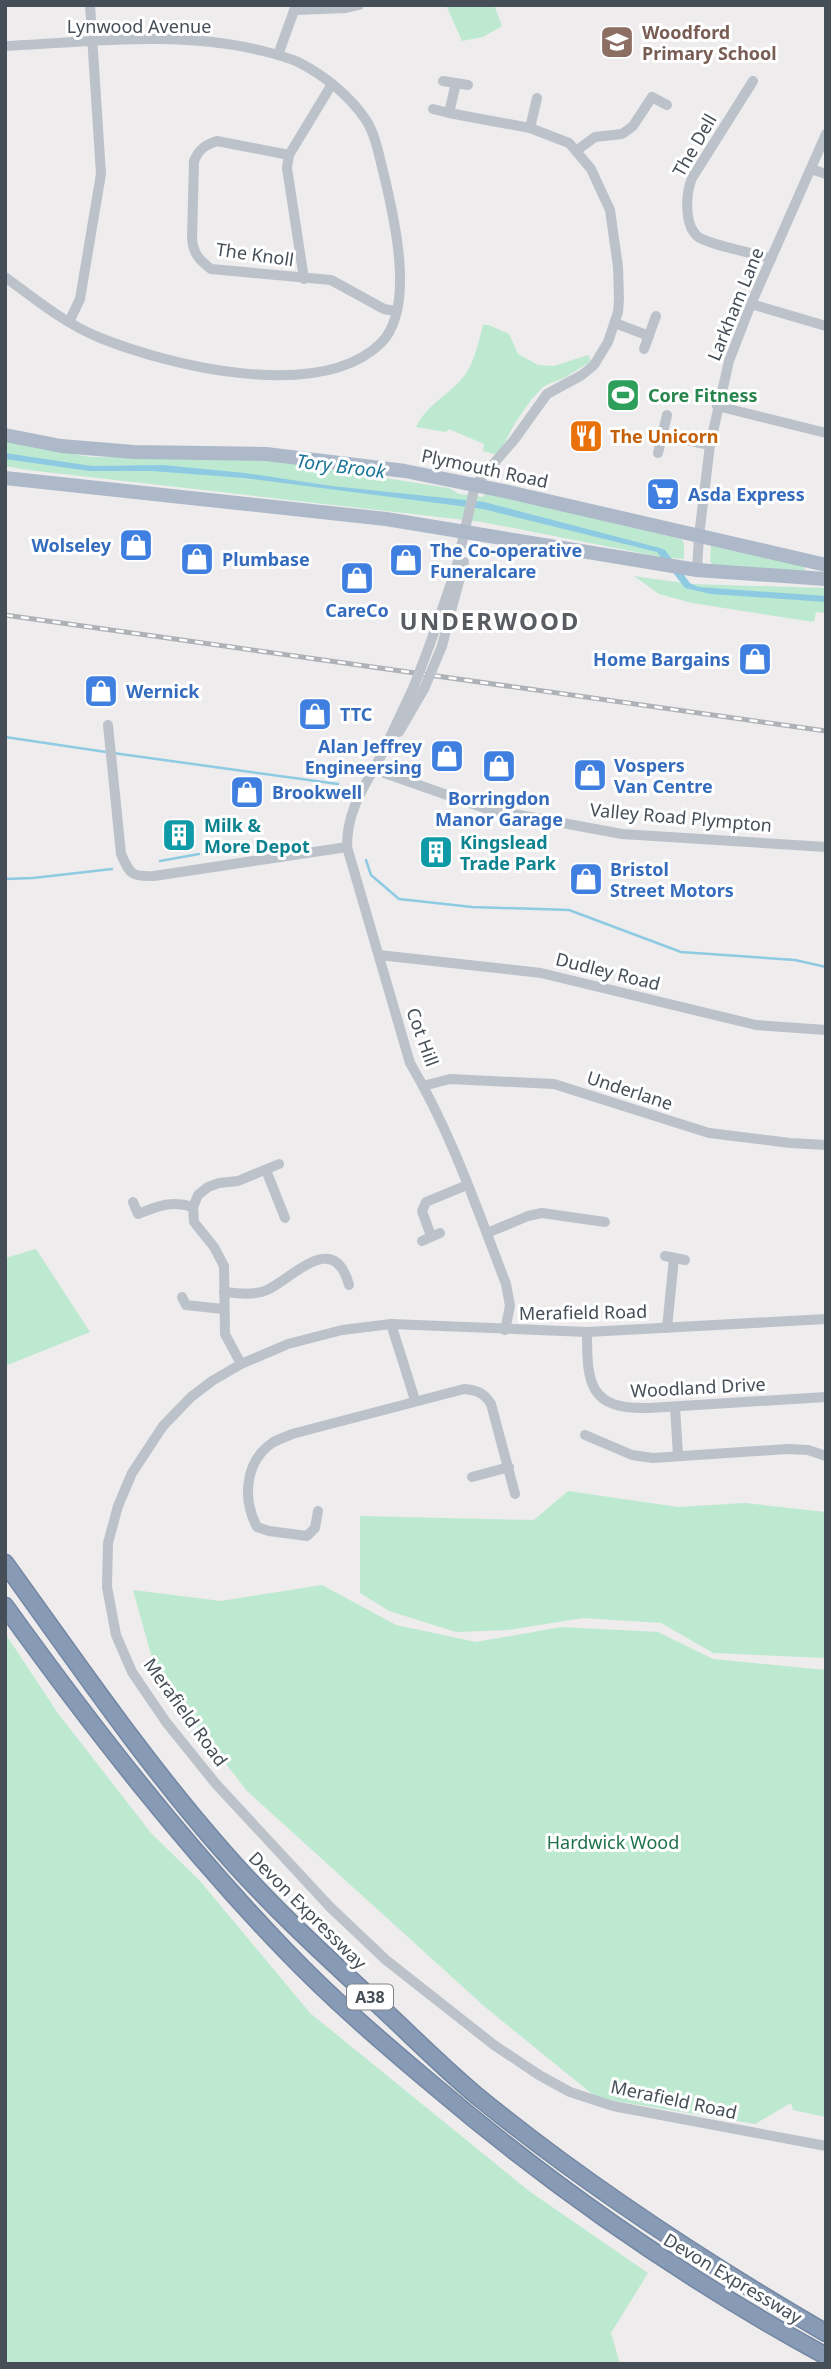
<svg xmlns="http://www.w3.org/2000/svg" width="831" height="2369" viewBox="0 0 831 2369" font-family="'Noto Sans',sans-serif">
<rect width="100%" height="100%" fill="#eeecec"/>
<g fill="#bde9d1">
<polygon points="446,5 494,5 502,26 483,37 462,41"/>
<path d="M 483,325 L 489,325 L 509,334 L 518,354 L 538,365 L 554,366 L 588,355 L 591,361 L 566,377 L 544,386 L 531,400 L 515,423 L 498,455 L 483,451 L 484,444 L 449,429 L 446,432 L 416,427 C 428,404 443,399 459,382 C 474,367 478,344 483,325 Z"/>
<polygon points="5,441 90,457 243,458 283,462 449,488 459,494 483,497 485,493 681,539 684,543 684,559 661,557 482,522 28,470 5,466"/>
<polygon points="711,546 804,566 805,571 713,565 710,561"/>
<polygon points="634,576 690,584 826,588 826,613 816,612 814,622 692,603 659,594"/>
<polygon points="36,1249 90,1332 5,1366 5,1258"/>
<polygon points="568,1491 678,1507 745,1503 826,1512 826,1658 713,1653 661,1623 583,1618 508,1630 456,1632 389,1611 360,1593 360,1516 534,1520"/>
<polygon points="322,1585 396,1625 476,1642 562,1627 658,1632 713,1659 826,1670 826,2117 793,2110 791,2103 755,2124 597,2098 485,2007 247,1791 157,1676 133,1590 221,1601"/>
<polygon points="5,1633 57,1712 151,1833 200,1881 310,2013 529,2191 648,2273 611,2333 620,2364 5,2364"/>
</g>
<polygon fill="#8ecbe3" points="5,453 92,466 163,465 245,473 332,486 484,502 660,548 665,550 690,583 698,587 826,596 826,602 711,594 685,588 657,552 483,509 244,478 151,471 89,471 5,459"/>
<g fill="none" stroke-linecap="round" stroke-linejoin="round">
<g stroke="#8ecbe3" stroke-width="2.5">
<polyline points="5,737 106,752"/>
<polyline points="113,753 338,784"/>
<polyline points="366,860 371,875 399,899 472,907 569,910 681,952 795,960 826,967"/>
<polyline points="160,861 199,854"/>
<polyline points="5,879 33,878 112,869"/>
</g>
<g stroke="#7386a2" stroke-width="19">
<g id="highway">
<path d="M 5,1563 C 75,1660 143,1760 222,1850 C 268,1903 320,1951 372,1999 C 407,2031 440,2065 477,2096 C 586,2185 704,2262 826,2333"/>
<path d="M 5,1606 C 92,1727 183,1844 286,1951 C 332,1999 382,2042 432,2084 C 554,2188 685,2279 826,2356"/>
</g>
</g>
<g stroke="#bbc2ca" stroke-width="10">
<polyline points="296,10 346,8 359,5"/>
<path d="M 5,46 C 90,42 180,30 263,51 C 275,54 287,57 298,62 C 324,75 350,96 366,120 C 376,136 379,156 384,175 C 394,217 416,308 381,343 C 320,403 169,366 98,337 C 64,323 35,299 5,277"/>
<polyline points="278,55 296,5"/>
<polyline points="443,81 468,85"/>
<path d="M 753,81 L 692,178 C 687,191 686,202 688,216 C 689,224 692,231 697,236 C 705,244 756,253 771,259"/>
<polyline points="433,109 449,113"/>
<polyline points="530,128 537,98"/>
<polyline points="576,151 595,137 622,134 633,126 652,97 667,105"/>
<path d="M 289,155 L 217,141 C 205,145 199,149 194,161 L 192,238 C 193,253 199,260 211,269 L 331,280 L 384,309 L 395,311"/>
<polyline points="811,169 826,174"/>
<polyline points="304,279 287,168 289,155 332,84"/>
<polyline points="751,304 826,326"/>
<polyline points="69,322 80,299 101,174 90,5"/>
<polyline points="615,323 649,336"/>
<polyline points="644,349 656,316"/>
<polyline points="717,406 826,433"/>
<polyline points="662,435 710,445"/>
<polyline points="658,453 667,415"/>
<polyline points="697,570 699,536 710,445 729,361 751,304 826,134"/>
<polyline points="430,644 456,569 475,485 514,440 547,394 582,375 594,365 608,342 618,312 619,299 618,267 610,210 591,169 576,151 569,143 530,128 449,113 456,83"/>
<polyline points="442,646 464,562"/>
<path d="M 414,686 C 404,707 394,729 384,750 C 367,784 347,806 347,847 L 410,1063 C 451,1132 477,1209 506,1284 L 510,1306 L 505,1330"/>
<path d="M 108,725 L 121,854 C 130,874 131,877 154,876 L 347,847"/>
<polyline points="399,732 424,689"/>
<polyline points="373,769 487,809 622,834 826,847"/>
<polyline points="379,955 541,973 756,1025 826,1030"/>
<polyline points="423,1086 450,1079 554,1084 709,1133 790,1143 826,1145"/>
<polyline points="266,1170 285,1218"/>
<path d="M 133,1202 L 138,1214 C 158,1206 172,1200 193,1207"/>
<polyline points="487,1233 528,1216 542,1213 605,1222"/>
<polyline points="431,1236 422,1211 426,1202 467,1185"/>
<polyline points="422,1241 440,1233"/>
<polyline points="665,1256 685,1260"/>
<path d="M 224,1292 C 239,1293 254,1296 267,1290 C 293,1278 334,1229 349,1285"/>
<polyline points="182,1297 186,1305 223,1309"/>
<polyline points="826,1319 587,1332 391,1324 342,1330 288,1344 241,1364 212,1381 191,1397 163,1426 132,1473 118,1506 108,1543 107,1587 116,1635 132,1672 166,1722 216,1784 330,1907 386,1960 494,2045 539,2075 570,2092 613,2106 826,2146"/>
<polyline points="391,1324 415,1400"/>
<polyline points="667,1328 674,1258"/>
<path d="M 587,1332 C 587,1384 589,1410 649,1408 L 826,1397"/>
<polyline points="241,1364 225,1334 224,1266 214,1247 194,1222 193,1207 198,1195 208,1187 219,1183 238,1181 279,1164"/>
<polyline points="675,1407 678,1455"/>
<polyline points="585,1435 632,1455 653,1458 787,1449 808,1450 826,1456"/>
<polyline points="472,1477 509,1467"/>
<path d="M 318,1511 L 315,1528 L 307,1536 L 269,1531 L 257,1527 C 242,1499 245,1462 272,1443 C 278,1439 286,1437 292,1434 L 464,1389 C 477,1390 484,1393 491,1404 L 515,1494"/>
</g>
<g stroke="#adb9c9" stroke-width="14">
<polyline points="5,435 61,446 134,452 266,454 405,471 504,491 826,565"/>
<polyline points="5,478 386,519 697,570 826,579"/>
</g>
<use href="#highway" stroke="#879bb7" stroke-width="16"/>
<g stroke="#aeb1b6" stroke-width="5">
<polyline id="rail" points="5,615 826,731"/>
</g>
<use href="#rail" stroke="#fff" stroke-width="2.5" stroke-dasharray="8" stroke-linecap="butt"/>
<g stroke="#bbc2ca" stroke-width="10">
<polyline points="414,686 430,644"/>
<polyline points="424,689 442,646"/>
</g>
</g>
<defs>
<g id="school-square" transform="scale(1.75)"><rect x="-9" y="-9" width="18" height="18" rx="4" fill="#8d6e63" stroke="#fff"/><path d="M0-5L7-2L0 1L-7-2ZM-4 1L0 2.5L4 1V4Q0 6-4 4Z" fill="#fff"/></g>
<g id="stadium-square" transform="scale(1.75)"><rect x="-9" y="-9" width="18" height="18" rx="4" fill="#2e9e5b" stroke="#fff"/><path d="M0-5a6.5 5 0 1 0 0 10a6.5 5 0 1 0 0-10ZM-3.5-1.8h7v3.6h-7Z" fill="#fff"/></g>
<g id="restaurant-square" transform="scale(1.75)"><rect x="-9" y="-9" width="18" height="18" rx="4" fill="#e8710a" stroke="#fff"/><path d="M-5-6h1v4h1v-4h1v4h1v-4h1v5L-1.5 .5V6h-2V.5L-5-1ZM5-6V6H3V1.5H1.5Q1.5-4 5-6Z" fill="#fff"/></g>
<g id="supermarket-square" transform="scale(1.75)"><rect x="-9" y="-9" width="18" height="18" rx="4" fill="#3f7fe0" stroke="#fff"/><path d="M-6-5.5h2.5l.6 2H6L4.5 2H-2.5L-4.4-4H-6ZM-1.5 3.2a1.3 1.3 0 1 0 .1 0ZM3 3.2a1.3 1.3 0 1 0 .1 0Z" fill="#fff"/></g>
<g id="shop-square" transform="scale(1.75)"><rect x="-9" y="-9" width="18" height="18" rx="4" fill="#3f7fe0" stroke="#fff"/><path d="M-5-2.5h2.3a2.7 3.5 0 0 1 5.4 0H5L5.5 6h-11ZM-1.5-2.5h3a1.5 2.3 0 0 0-3 0Z" fill="#fff"/></g>
<g id="building-square" transform="scale(1.75)"><rect x="-9" y="-9" width="18" height="18" rx="4" fill="#0f9aa8" stroke="#fff"/><path d="M-4-6H4V6H1V3H-1V6H-4ZM-2.5-4.3h1.7v1.8h-1.7ZM.8-4.3h1.7v1.8H.8ZM-2.5-1h1.7V.8h-1.7ZM.8-1h1.7V.8H.8Z" fill="#fff"/></g>
</defs>
<g fill-rule="evenodd">
<use href="#school-square" x="617" y="42"/>
<use href="#stadium-square" x="623" y="395"/>
<use href="#restaurant-square" x="586" y="436"/>
<use href="#supermarket-square" x="663" y="494"/>
<use href="#shop-square" x="136" y="545"/>
<use href="#shop-square" x="197" y="559"/>
<use href="#shop-square" x="406" y="560"/>
<use href="#shop-square" x="357" y="578"/>
<use href="#shop-square" x="755" y="659"/>
<use href="#shop-square" x="101" y="691"/>
<use href="#shop-square" x="315" y="714"/>
<use href="#shop-square" x="447" y="756"/>
<use href="#shop-square" x="499" y="766"/>
<use href="#shop-square" x="590" y="775"/>
<use href="#shop-square" x="247" y="792"/>
<use href="#building-square" x="179" y="835"/>
<use href="#building-square" x="436" y="852"/>
<use href="#shop-square" x="586" y="879"/>
</g>
<g text-anchor="middle" dominant-baseline="central" stroke-width="6" stroke-linejoin="round" paint-order="stroke">
<rect fill="#fff" stroke="#7e8389" stroke-width="2" x="347" y="1984.5" width="46" height="25" rx="5"/>
<g font-size="16" font-weight="bold" fill="#464e57">
<text x="370" y="1997">A38</text>
</g>
<g font-size="18" fill="#464e57" stroke="#fff">
<text x="139" y="26">Lynwood Avenue</text>
<text transform="translate(694 145) rotate(-60)">The Dell</text>
<text transform="translate(255 254) rotate(8)">The Knoll</text>
<text transform="translate(735 304) rotate(-68)">Larkham Lane</text>
<text transform="translate(485 468) rotate(12)">Plymouth Road</text>
<text transform="translate(681 817) rotate(5)">Valley Road Plympton</text>
<text transform="translate(608 971) rotate(14)">Dudley Road</text>
<text transform="translate(423 1037) rotate(70)">Cot Hill</text>
<text transform="translate(630 1090) rotate(18)">Underlane</text>
<text transform="translate(583 1312) rotate(-1)">Merafield Road</text>
<text transform="translate(698 1387) rotate(-3)">Woodland Drive</text>
<text transform="translate(186 1712) rotate(54)">Merafield Road</text>
<text transform="translate(308 1910) rotate(45)">Devon Expressway</text>
<text transform="translate(674 2099) rotate(12)">Merafield Road</text>
<text transform="translate(733 2278) rotate(31)">Devon Expressway</text>
</g>
<g font-size="18" font-weight="bold" fill="#785e54" stroke="#fff" text-anchor="start">
<text x="642" y="32">Woodford<tspan x="642" dy="21">Primary School</tspan></text>
</g>
<g font-size="18" font-weight="bold" fill="#27864d" stroke="#fff" text-anchor="start">
<text x="648" y="395">Core Fitness</text>
</g>
<g font-size="18" font-weight="bold" fill="#c56008" stroke="#fff" text-anchor="start">
<text x="610" y="436">The Unicorn</text>
</g>
<g font-size="18" font-weight="bold" fill="#366cbe" stroke="#fff" text-anchor="start">
<text x="688" y="494">Asda Express</text>
<text x="111" y="545" text-anchor="end">Wolseley</text>
<text x="430" y="550">The Co-operative<tspan x="430" dy="21">Funeralcare</tspan></text>
<text x="222" y="559">Plumbase</text>
<text x="357" y="610" text-anchor="middle">CareCo</text>
<text x="730" y="659" text-anchor="end">Home Bargains</text>
<text x="126" y="691">Wernick</text>
<text x="340" y="714">TTC</text>
<text x="422" y="746" text-anchor="end">Alan Jeffrey<tspan x="422" dy="21">Engineersing</tspan></text>
<text x="614" y="765">Vospers<tspan x="614" dy="21">Van Centre</tspan></text>
<text x="272" y="792">Brookwell</text>
<text x="499" y="798" text-anchor="middle">Borringdon<tspan x="499" dy="21">Manor Garage</tspan></text>
<text x="610" y="869">Bristol<tspan x="610" dy="21">Street Motors</tspan></text>
</g>
<g font-size="18" font-weight="bold" fill="#0d838f" stroke="#fff" text-anchor="start">
<text x="204" y="825">Milk &amp;<tspan x="204" dy="21">More Depot</tspan></text>
<text x="460" y="842">Kingslead<tspan x="460" dy="21">Trade Park</tspan></text>
</g>
<g font-size="18" fill="#1e714d" stroke="#fff">
<text x="613" y="1842">Hardwick Wood</text>
</g>
<g font-size="19" font-style="italic" fill="#197498" stroke="#fff">
<text transform="translate(341 466) rotate(7)">Tory Brook</text>
</g>
<g font-size="24" font-weight="bold" letter-spacing="2" fill="#595c60" stroke="#fff">
<text x="490" y="620">UNDERWOOD</text>
</g>
</g>
<rect width="831" height="2369" fill="none" stroke="#464e57" stroke-width="14"/>
</svg>
